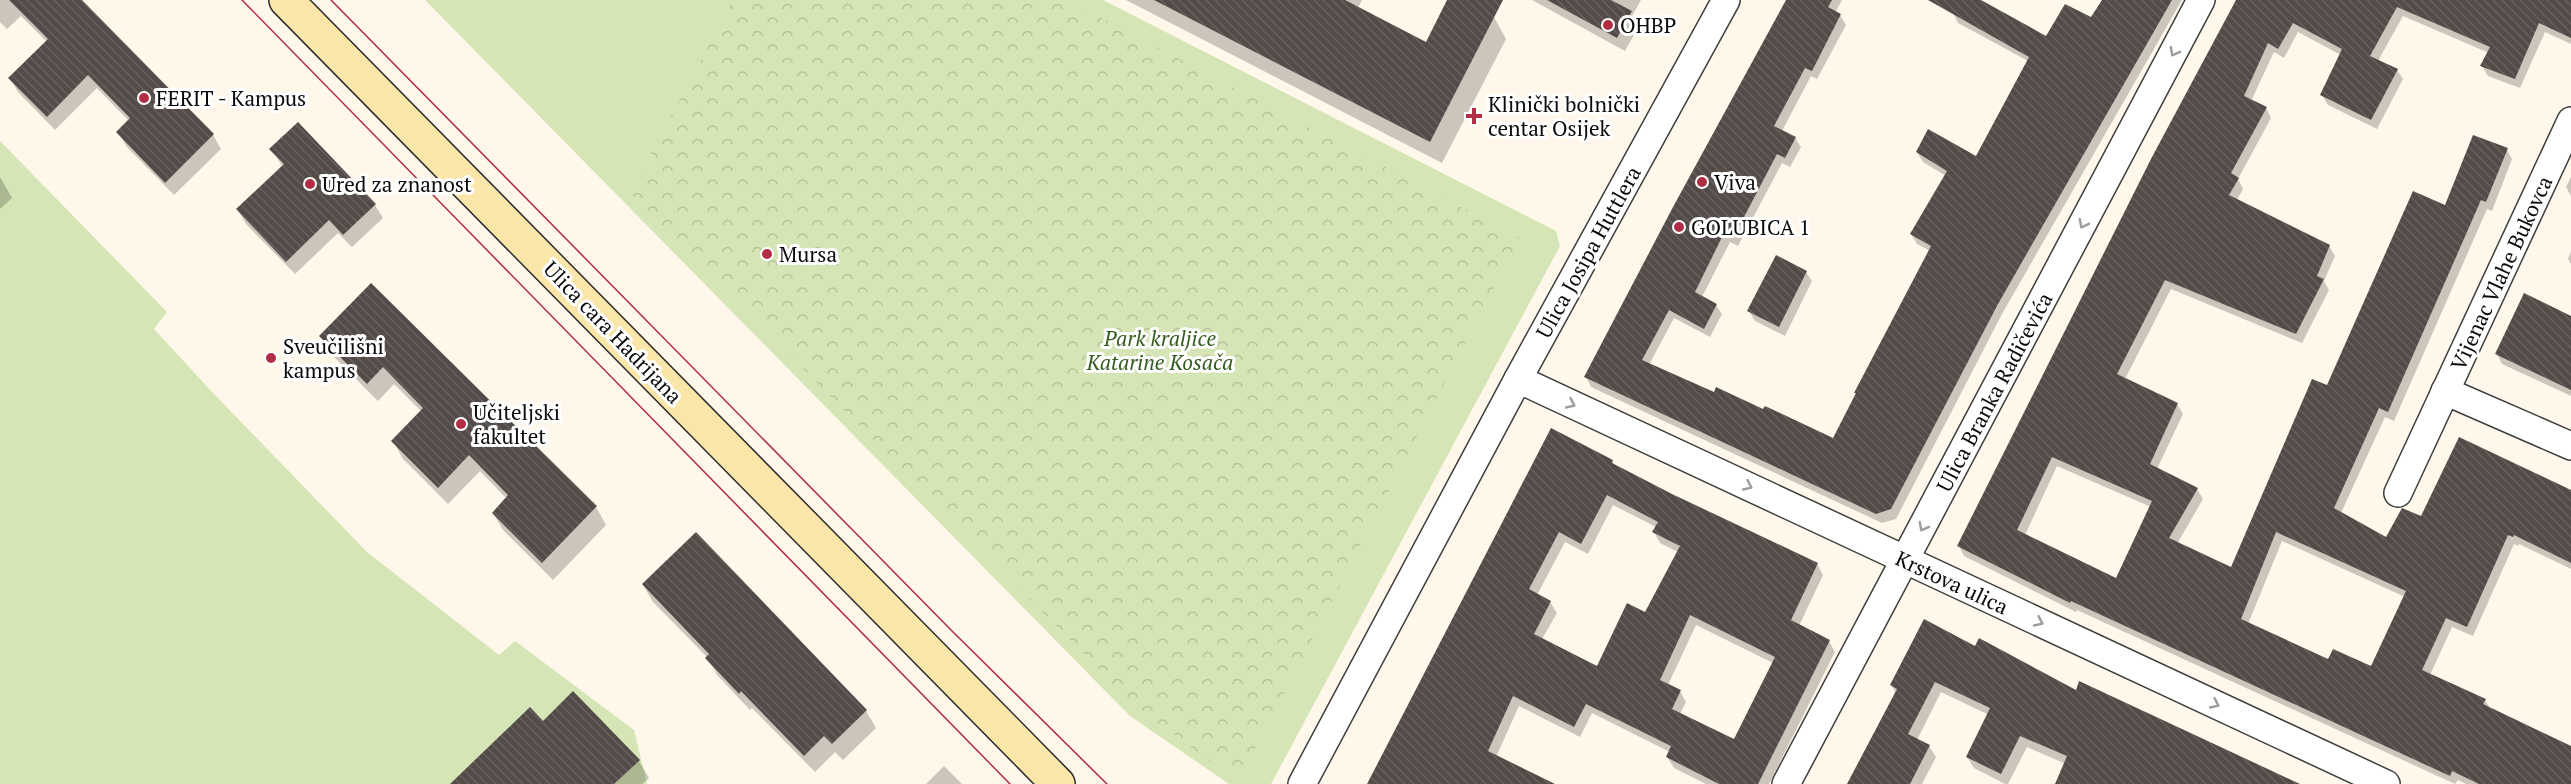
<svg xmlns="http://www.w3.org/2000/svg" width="2571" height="784" viewBox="0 0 2571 784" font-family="'PT Serif',serif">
<defs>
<pattern id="park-crowns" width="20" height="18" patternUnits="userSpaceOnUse" patternTransform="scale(1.5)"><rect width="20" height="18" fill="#d5e5b6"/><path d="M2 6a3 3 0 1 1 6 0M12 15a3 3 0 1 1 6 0" fill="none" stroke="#b6c39b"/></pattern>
<pattern id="building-back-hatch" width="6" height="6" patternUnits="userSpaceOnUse" patternTransform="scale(1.5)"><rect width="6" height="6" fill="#524b48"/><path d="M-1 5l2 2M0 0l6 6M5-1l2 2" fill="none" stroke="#66605e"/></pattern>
</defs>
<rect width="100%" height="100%" fill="#fef7ea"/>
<g fill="#d5e5b6">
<polygon points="425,0 1103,0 1556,231 1560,246 1271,784 1229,784 1130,716"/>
<polygon points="0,141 167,312 154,329 213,393 367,552 499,655 515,641 634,730 647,784 0,784"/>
</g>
<polygon fill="url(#park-crowns)" points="733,0 1067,0 1520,238 1243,772 1222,770 1137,708 630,193"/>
<g fill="#0003" fill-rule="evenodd">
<polygon points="0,0 80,0 213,135 221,149 174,195 126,146 118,132 129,121 97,88 55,130 18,92 10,78 47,42 21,16 7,29 0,22"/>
<polygon points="1126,0 1362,0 1358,8 1426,44 1449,0 1460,0 1494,17 1506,39 1442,163"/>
<polygon points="1532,0 1641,0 1632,16 1639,26 1625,51"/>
<polygon points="1788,0 1842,0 1835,13 1840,15 1846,25 1817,79 1811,76 1782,131 1795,138 1801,147 1790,167 1782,163 1738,246 1730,242 1702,297 1716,305 1722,314 1710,337 1674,318 1649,365 1714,394 1834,440 1857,395 1855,392 1930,251 1917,244 1911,234 1946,176 1923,162 1917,152 1977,158 2028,61 1958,23 1953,13 1961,0 1978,0 2047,38 2092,19 2103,0 2182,0 2002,314 1896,519 1882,523 1591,387 1586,377"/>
<path d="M 2237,0 L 2571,0 L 2571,44 L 2545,32 L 2520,88 L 2488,76 L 2482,66 L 2489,53 L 2403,16 L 2378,61 L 2397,70 L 2403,79 L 2377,129 L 2328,105 L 2322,95 L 2341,55 L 2298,32 L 2284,58 L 2274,52 L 2251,101 L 2266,108 L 2271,118 L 2238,179 L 2243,189 L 2237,200 L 2329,246 L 2335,256 L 2324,281 L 2329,290 L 2302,343 L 2171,289 L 2125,379 L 2177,404 L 2183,414 L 2157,469 L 2197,489 L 2203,499 L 2177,544 L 2231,569 L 2328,387 L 2446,207 L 2507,150 L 2512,159 L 2492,211 L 2487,209 L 2394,421 L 2385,417 L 2341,513 L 2386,539 L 2422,518 L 2571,491 L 2571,569 L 2519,544 L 2518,546 L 2514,544 L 2473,636 L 2452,627 L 2430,675 L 2485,700 L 2490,708 L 2571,748 L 2571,784 L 2466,784 L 2458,780 L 2455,784 L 2077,610 L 2076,612 L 1964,556 L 1959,546 ZM 2057,466 L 2151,507 L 2117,580 L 2025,535 ZM 2282,541 L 2405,597 L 2372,668 L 2329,661 L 2248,624 Z"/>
<polygon points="271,149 375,205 383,218 352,247 338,233 295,274 246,224 238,210 283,167"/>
<polygon points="0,177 12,198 0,209"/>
<polygon points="2571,177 2571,196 2566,187"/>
<polygon points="2571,251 2571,264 2568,259"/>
<polygon points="1806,272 1812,281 1785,336 1755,321 1749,311"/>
<polygon points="371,285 596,507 606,525 553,580 503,530 493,513 507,499 480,471 448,504 403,459 393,441 422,412 394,384 378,401 331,354 321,336"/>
<polygon points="2571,317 2571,396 2502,364 2497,354"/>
<path d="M 1612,461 L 1615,466 L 1672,495 L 1817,564 L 1823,575 L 1799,626 L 1829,641 L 1835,652 L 1769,784 L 1706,784 L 1674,768 L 1667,757 L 1670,752 L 1592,713 L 1580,737 L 1519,706 L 1496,757 L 1547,784 L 1369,784 ZM 1613,505 L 1656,527 L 1654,532 L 1660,543 L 1678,552 L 1646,614 L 1598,668 L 1542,639 L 1557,613 L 1550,602 L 1537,595 L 1565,542 L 1588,554 ZM 1696,625 L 1773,663 L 1734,741 L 1680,714 L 1686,702 L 1680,691 L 1668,685 Z"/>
<polygon points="696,534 866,711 876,728 843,760 835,752 815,772 752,708 750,710 717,675 707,657 653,602 643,585"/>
<polygon points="1976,648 2076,692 2296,784 2057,784 2066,764 2027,747 2008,784 2005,784 1974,768 1967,757 1989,715 1941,692 1917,740 1929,746 1936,757 1922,784 1849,784 1896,693 1891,685"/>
<polygon points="543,723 639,761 649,778 642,784 452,784"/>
<polygon points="944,766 962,784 926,784"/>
</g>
<g fill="url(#building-back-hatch)" fill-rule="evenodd">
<polygon points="9,0 82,0 214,134 165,183 116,132 130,118 88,75 47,117 8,78 48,39"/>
<polygon points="1154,0 1345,0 1426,42 1447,0 1503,0 1430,142"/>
<polygon points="1547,0 1611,0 1632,11 1617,38"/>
<polygon points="1786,0 1832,0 1828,7 1841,14 1812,71 1805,68 1774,126 1796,137 1785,158 1777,154 1733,238 1724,233 1695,292 1717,304 1704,329 1669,310 1642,360 1714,392 1716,387 1763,409 1765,406 1833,438 1856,393 1854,393 1931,246 1910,234 1947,171 1916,152 1928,129 1976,156 2029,57 1928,0 1981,0 2046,36 2065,4 2091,17 2102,0 2172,0 1998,304 1891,509 1876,514 1584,377 1673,207"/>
<path d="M 2236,0 L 2571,0 L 2571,38 L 2539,23 L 2515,79 L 2480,66 L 2490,47 L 2397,7 L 2370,56 L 2398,69 L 2371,120 L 2320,95 L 2342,49 L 2293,23 L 2278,49 L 2268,43 L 2244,96 L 2267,107 L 2231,173 L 2239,178 L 2229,195 L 2330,245 L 2317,276 L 2324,279 L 2296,334 L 2165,280 L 2117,374 L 2178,403 L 2150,464 L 2198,488 L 2169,538 L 2231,567 L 2312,379 L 2327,385 L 2413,191 L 2445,205 L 2473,135 L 2508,148 L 2486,202 L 2481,200 L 2388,412 L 2379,408 L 2334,508 L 2386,537 L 2402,508 L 2421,516 L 2459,437 L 2571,490 L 2571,563 L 2514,535 L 2513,537 L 2508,535 L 2467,627 L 2446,618 L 2422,670 L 2486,699 L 2483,704 L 2571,746 L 2571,784 L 2479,784 L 2452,771 L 2450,776 L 2071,601 L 2070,603 L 1957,546 L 2152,157 ZM 2052,457 L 2152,501 L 2116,578 L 2017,530 ZM 2276,532 L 2406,591 L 2371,666 L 2333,649 L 2328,659 L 2241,619 Z"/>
<polygon points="298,122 376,204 343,235 329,220 286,262 236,209 284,164 269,149"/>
<polygon points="1776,255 1807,271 1779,327 1747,311"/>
<polygon points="371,283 597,506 542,563 492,513 508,495 469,455 438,488 391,441 423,408 383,367 367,384 319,336"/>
<polygon points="2524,293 2571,316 2571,390 2495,354"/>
<path d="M 1551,428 L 1613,460 L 1612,463 L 1672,494 L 1818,563 L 1791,620 L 1830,640 L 1758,784 L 1719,784 L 1666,757 L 1671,746 L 1586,704 L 1574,727 L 1513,696 L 1488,751 L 1555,784 L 1367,784 ZM 1607,495 L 1658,522 L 1652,532 L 1680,546 L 1645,612 L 1627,603 L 1597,666 L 1534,634 L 1551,601 L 1529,589 L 1559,532 L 1581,544 ZM 1690,615 L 1775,657 L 1734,739 L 1672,709 L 1681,690 L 1660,680 Z"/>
<polygon points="696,532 867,710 832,744 824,736 804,756 741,691 739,694 705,658 709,654 642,584"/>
<polygon points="1924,619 1975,646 1979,638 2076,690 2079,681 2300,784 2055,784 2067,756 2020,736 2001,774 1966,757 1990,708 1935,682 1908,734 1930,745 1910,784 1847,784 1897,689 1890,685"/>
<polygon points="573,691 640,760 614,784 450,784 530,707 543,721"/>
</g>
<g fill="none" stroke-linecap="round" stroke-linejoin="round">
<g stroke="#3e3e3e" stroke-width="30">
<g id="street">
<polyline points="1518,379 2386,784"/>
<polyline points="2445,391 2571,446"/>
<polyline points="2398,493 2571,121"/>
<polyline points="1302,784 1518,379 1726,0"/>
<polyline points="1786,784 2201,0"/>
</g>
</g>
<g stroke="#2d2d2d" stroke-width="36">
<polyline id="secondary" points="286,0 1058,784"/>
</g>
<use href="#street" stroke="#fff" stroke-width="27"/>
<use href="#secondary" stroke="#fae6a9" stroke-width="33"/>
<g stroke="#b12d44" stroke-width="1.5">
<polyline points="242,0 1010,784"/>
<polyline points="331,0 952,631 1107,784"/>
</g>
</g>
<defs><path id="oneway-chevron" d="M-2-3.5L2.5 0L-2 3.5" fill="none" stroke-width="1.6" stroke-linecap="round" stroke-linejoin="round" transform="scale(1.5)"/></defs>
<g stroke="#9d9d9d">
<use href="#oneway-chevron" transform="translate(2174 52) rotate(118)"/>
<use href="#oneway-chevron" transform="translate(2083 224) rotate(118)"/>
<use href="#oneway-chevron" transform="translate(1571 404) rotate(25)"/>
<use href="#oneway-chevron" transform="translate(1748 486) rotate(25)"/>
<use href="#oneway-chevron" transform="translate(1923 527) rotate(118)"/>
<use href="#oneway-chevron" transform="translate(2039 622) rotate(25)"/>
<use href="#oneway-chevron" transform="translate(2215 704) rotate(25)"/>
</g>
<g fill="#b12d44" stroke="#fff" stroke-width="2">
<circle cx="1608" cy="25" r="6"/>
<circle cx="144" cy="98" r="6"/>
<path d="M1471 107h6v6h6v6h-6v6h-6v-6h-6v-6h6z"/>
<circle cx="1702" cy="182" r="6"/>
<circle cx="310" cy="184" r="6"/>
<circle cx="1679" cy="227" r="6"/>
<circle cx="767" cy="254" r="6"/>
<circle cx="271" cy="358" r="6"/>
<circle cx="461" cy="424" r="6"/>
</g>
<g text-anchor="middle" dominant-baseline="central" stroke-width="6" stroke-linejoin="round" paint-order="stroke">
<g font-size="21" fill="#0b0b0b" stroke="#fff" text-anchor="start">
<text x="1620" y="25">OHBP</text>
<text x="156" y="98">FERIT - Kampus</text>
<text x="1488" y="104">Klinički bolnički<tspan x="1488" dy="24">centar Osijek</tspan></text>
<text x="1714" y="182">Viva</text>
<text x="322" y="184">Ured za znanost</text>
<text x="1691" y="227">GOLUBICA 1</text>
<text x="779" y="254">Mursa</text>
<text x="283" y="346">Sveučilišni<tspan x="283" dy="24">kampus</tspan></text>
<text x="473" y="412">Učiteljski<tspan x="473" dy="24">fakultet</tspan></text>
</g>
<g font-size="21" fill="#0b0b0b" stroke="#fff">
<text transform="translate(1588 252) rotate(-61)">Ulica Josipa Huttlera</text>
<text transform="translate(2501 273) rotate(-65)">Vijenac Vlahe Bukovca</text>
<text transform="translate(613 332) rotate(46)">Ulica cara Hadrijana</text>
<text transform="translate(1994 392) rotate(-62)">Ulica Branka Radičevića</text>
<text transform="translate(1952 582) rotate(25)">Krstova ulica</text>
</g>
<g font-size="21" font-style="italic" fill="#355d20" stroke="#fff">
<text x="1160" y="338">Park kraljice<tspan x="1160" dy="24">Katarine Kosača</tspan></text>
</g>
</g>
</svg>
